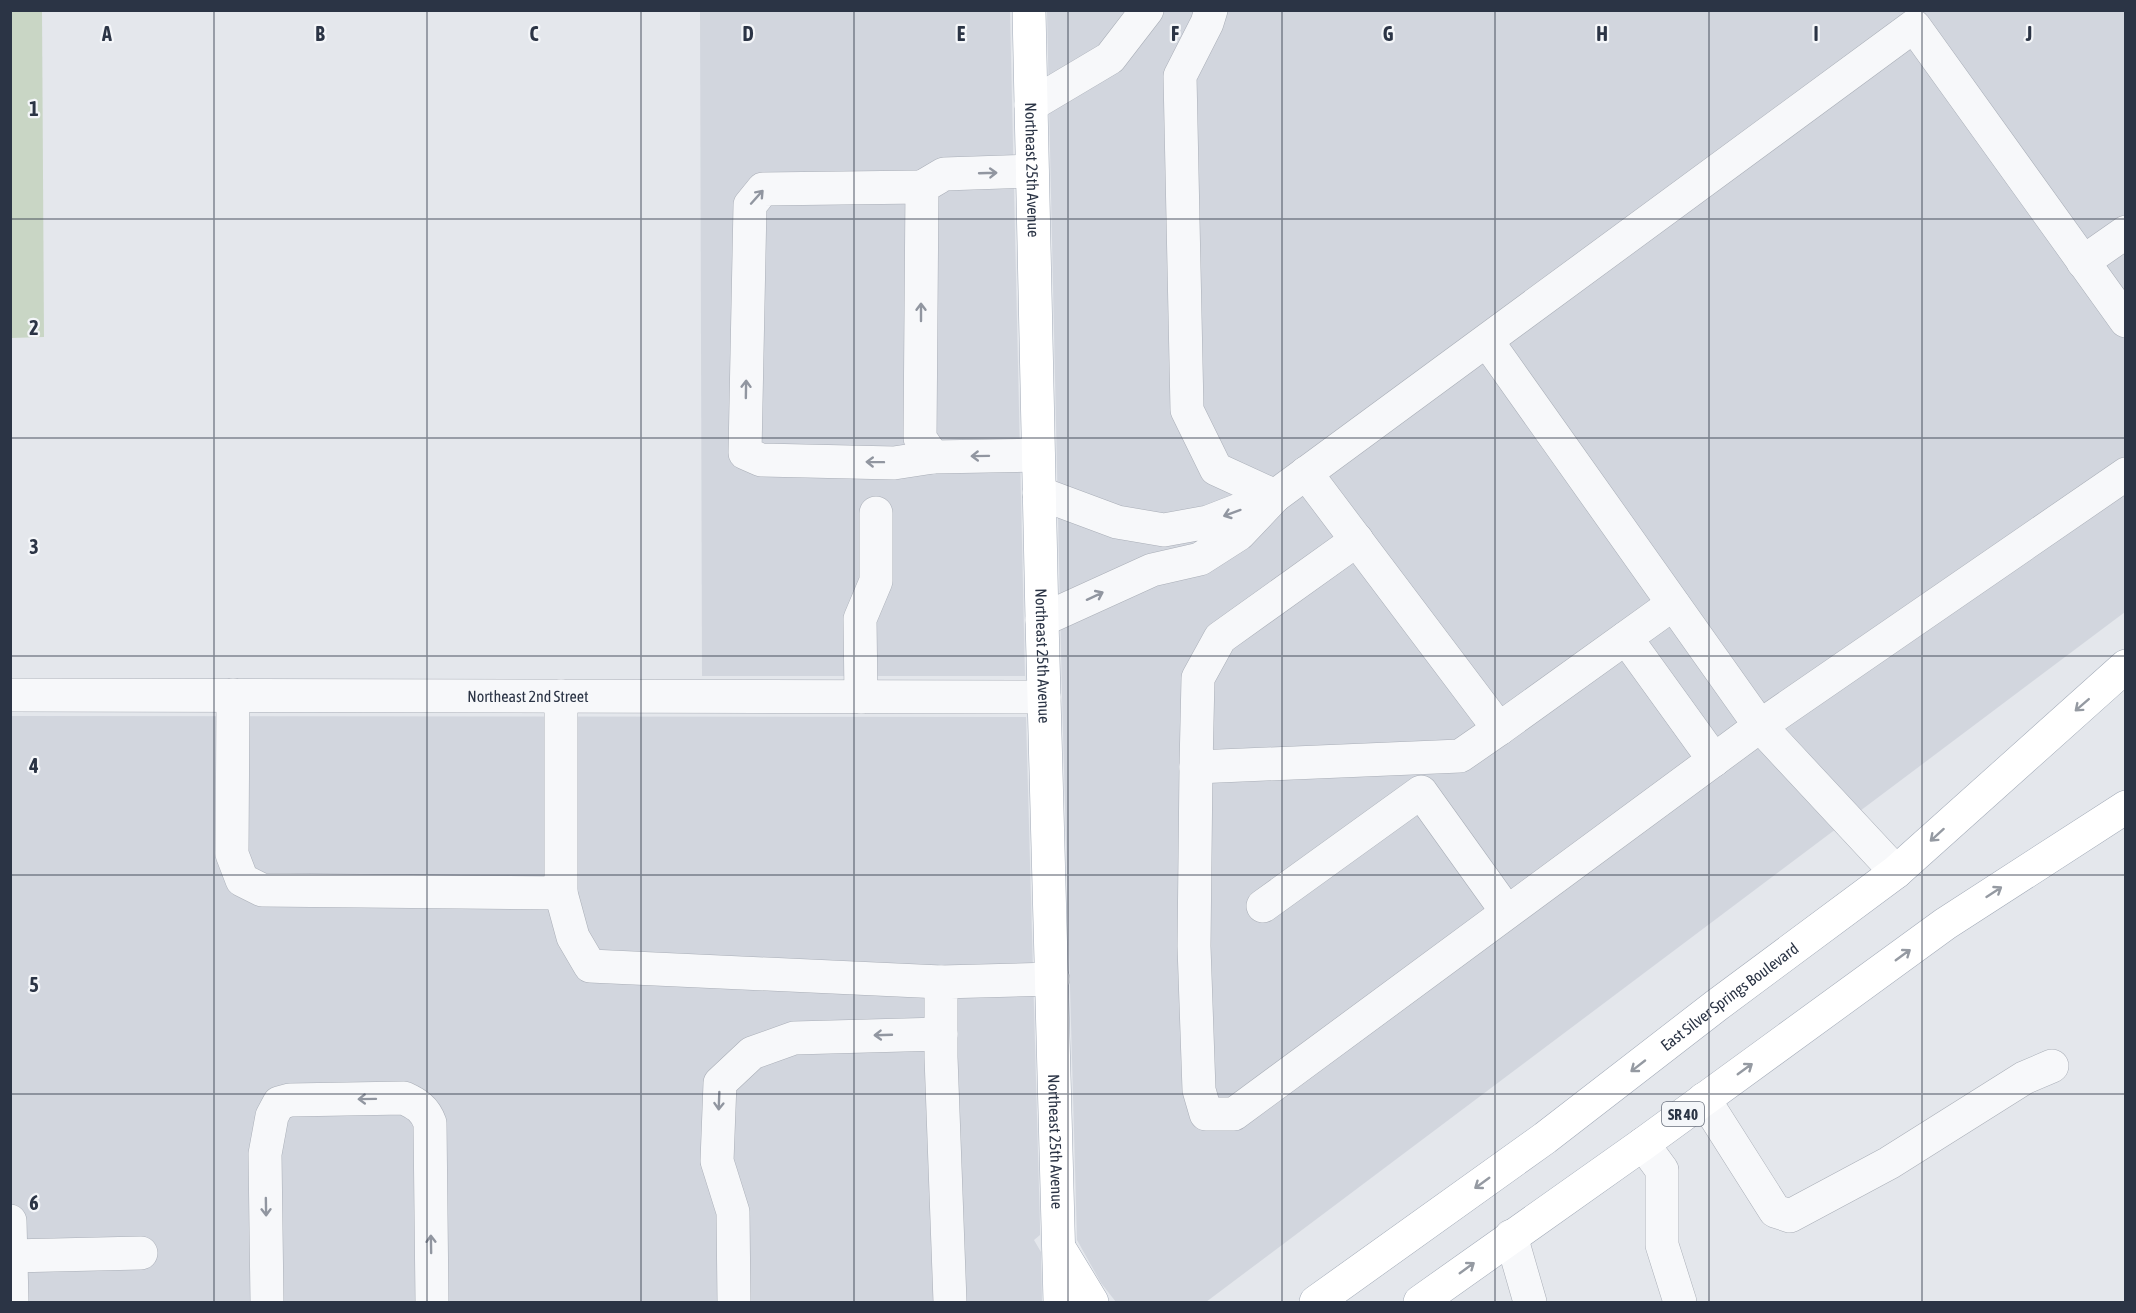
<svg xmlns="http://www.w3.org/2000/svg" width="2136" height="1313" viewBox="0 0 2136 1313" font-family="'Asap Condensed',sans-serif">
<rect width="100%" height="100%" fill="#e4e7ec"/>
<g fill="#d2d6de">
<polygon points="700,11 1010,11 1025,676 702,676"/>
<polygon points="1047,11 2125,11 2125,612 1206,1302 1116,1302 1101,1283 1077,1240 1062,697"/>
<polygon points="11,716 1026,717 1040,1226 1040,1235 1034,1240 1041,1252 1042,1302 11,1302"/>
</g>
<polygon fill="#c9d6c5" points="10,11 42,11 44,337 11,338"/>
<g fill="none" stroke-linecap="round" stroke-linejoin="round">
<g stroke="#a9aeb7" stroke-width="34">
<g id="minor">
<polyline points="1211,10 1207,23 1180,76 1187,410 1216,469 1275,496 1914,26 2126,321"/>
<polyline points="1031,105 1110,58 1147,10"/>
<polyline points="1032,171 944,174 922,187 920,438 933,457 1038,455"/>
<polyline points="922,187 763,189 750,205 745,453 761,460 894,463 933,457"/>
<polyline points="2083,262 2126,232"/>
<polyline points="1487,341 1760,726 2126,474"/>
<polyline points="1306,473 1499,729 1673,604"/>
<polyline points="1039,493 1117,522 1164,530 1208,522 1275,496 1239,534 1200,559 1152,570 1042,620"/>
<polyline points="1357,540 1220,638 1198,678 1196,767 1460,756 1499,729"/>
<polyline points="1626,638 1714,760"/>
<path id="s1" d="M 10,695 L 1044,697"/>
<polyline points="233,695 232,854 242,880 262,890 561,893"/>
<polyline points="561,696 561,893 573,937 590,966 941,982"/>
<polyline points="861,697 860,619 876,581 876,513"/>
<polyline points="1196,767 1194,946 1199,1090 1206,1114 1234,1114 1760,726 1896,872"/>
<polyline points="1263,906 1421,792 1507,912"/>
<polyline points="1704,1099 1775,1211 1790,1216 1889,1163 2024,1078 2052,1066"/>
<polyline points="1643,1144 1662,1170 1662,1245 1680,1302"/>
<polyline points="10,1221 12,1302"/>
<polyline points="1511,1236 1530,1302"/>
<polyline points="11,1256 141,1253"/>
<path d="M 267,1302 L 265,1154 L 272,1116 L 279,1103 L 290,1100 L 404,1098 C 417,1104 425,1109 430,1123 L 432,1302"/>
<polyline points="734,1302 733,1212 717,1161 720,1083 752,1053 794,1038 941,1034"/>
<polyline points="950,1302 941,1057 941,982 1053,979"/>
</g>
</g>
<g stroke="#a3abb8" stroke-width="34">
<g id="major">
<path id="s2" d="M 1029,10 L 1042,620 L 1060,1302"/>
<polyline points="1061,1251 1092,1302"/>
<path id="s3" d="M 1316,1302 L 1545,1138 L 1717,1005 L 1896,872 L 2126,666"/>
<polyline points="1420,1302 1643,1144 1945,924 2126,807"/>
</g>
</g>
<use href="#minor" stroke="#f7f8fa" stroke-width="33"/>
<use href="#major" stroke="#fff" stroke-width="33"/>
</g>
<defs><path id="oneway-shaft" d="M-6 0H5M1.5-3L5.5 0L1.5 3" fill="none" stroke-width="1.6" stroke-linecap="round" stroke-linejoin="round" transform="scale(1.5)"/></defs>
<g stroke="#9196a0">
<use href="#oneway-shaft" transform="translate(988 173) rotate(-2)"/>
<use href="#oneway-shaft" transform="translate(757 197) rotate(-48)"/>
<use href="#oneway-shaft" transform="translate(921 312) rotate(-90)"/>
<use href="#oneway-shaft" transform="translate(746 389) rotate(-89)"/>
<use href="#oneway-shaft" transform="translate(980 456) rotate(179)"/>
<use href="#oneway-shaft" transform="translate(875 462) rotate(-179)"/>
<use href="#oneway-shaft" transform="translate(1232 513) rotate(160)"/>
<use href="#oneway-shaft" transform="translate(1095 596) rotate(-25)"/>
<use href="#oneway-shaft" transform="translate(883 1035) rotate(178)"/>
<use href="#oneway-shaft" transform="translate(367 1099) rotate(179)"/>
<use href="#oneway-shaft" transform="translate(719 1101) rotate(92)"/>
<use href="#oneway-shaft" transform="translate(266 1207) rotate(89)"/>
<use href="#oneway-shaft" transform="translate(431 1244) rotate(-91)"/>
</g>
<g stroke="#959aa2">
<use href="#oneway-shaft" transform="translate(2082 705) rotate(139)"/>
<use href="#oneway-shaft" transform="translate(1937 835) rotate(138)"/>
<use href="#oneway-shaft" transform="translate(1994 892) rotate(-33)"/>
<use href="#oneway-shaft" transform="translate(1903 955) rotate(-36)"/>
<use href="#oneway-shaft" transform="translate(1638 1066) rotate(142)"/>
<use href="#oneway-shaft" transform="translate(1745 1069) rotate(-36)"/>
<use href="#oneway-shaft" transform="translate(1482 1183) rotate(144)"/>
<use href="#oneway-shaft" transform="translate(1467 1268) rotate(-36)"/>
</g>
<path fill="none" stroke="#2b3445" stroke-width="1.5" stroke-opacity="0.55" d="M 214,10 L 214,1302M 427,10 L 427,1302M 641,10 L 641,1302M 854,10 L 854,1302M 1068,10 L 1068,1302M 1282,10 L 1282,1302M 1495,10 L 1495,1302M 1709,10 L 1709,1302M 1922,10 L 1922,1302M 10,219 L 2126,219M 10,438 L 2126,438M 10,656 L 2126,656M 10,875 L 2126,875M 10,1094 L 2126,1094"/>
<g text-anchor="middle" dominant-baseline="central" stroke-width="4.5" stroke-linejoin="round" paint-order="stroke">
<rect fill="#f4f6f9" stroke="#676e7b" stroke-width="1.5" x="1662" y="1102" width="42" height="24" rx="4.5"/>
<g font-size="15" font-weight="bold" fill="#2b3445">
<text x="1683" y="1114">SR 40</text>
</g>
<g font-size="16" fill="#2b3445" stroke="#f4f6f9">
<text stroke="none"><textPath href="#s2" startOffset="160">Northeast 25th Avenue</textPath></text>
<text stroke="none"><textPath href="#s2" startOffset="646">Northeast 25th Avenue</textPath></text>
<text stroke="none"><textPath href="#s1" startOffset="518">Northeast 2nd Street</textPath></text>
<text stroke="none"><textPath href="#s3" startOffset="514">East Silver Springs Boulevard</textPath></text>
<text stroke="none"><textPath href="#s2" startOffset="1132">Northeast 25th Avenue</textPath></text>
</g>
</g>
<g font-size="20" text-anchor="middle" font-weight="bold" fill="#2b3445" stroke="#f4f6f9" stroke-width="4.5" stroke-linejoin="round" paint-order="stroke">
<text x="107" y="41">A</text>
<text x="320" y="41">B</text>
<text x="534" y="41">C</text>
<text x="748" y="41">D</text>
<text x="961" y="41">E</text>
<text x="1175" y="41">F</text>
<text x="1388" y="41">G</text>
<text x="1602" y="41">H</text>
<text x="1816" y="41">I</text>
<text x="2029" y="41">J</text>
<text x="34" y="116">1</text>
<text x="34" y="335">2</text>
<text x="34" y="554">3</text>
<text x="34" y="773">4</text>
<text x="34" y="992">5</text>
<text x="34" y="1210">6</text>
</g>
<rect width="2136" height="1313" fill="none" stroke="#2b3445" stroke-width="24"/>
</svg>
